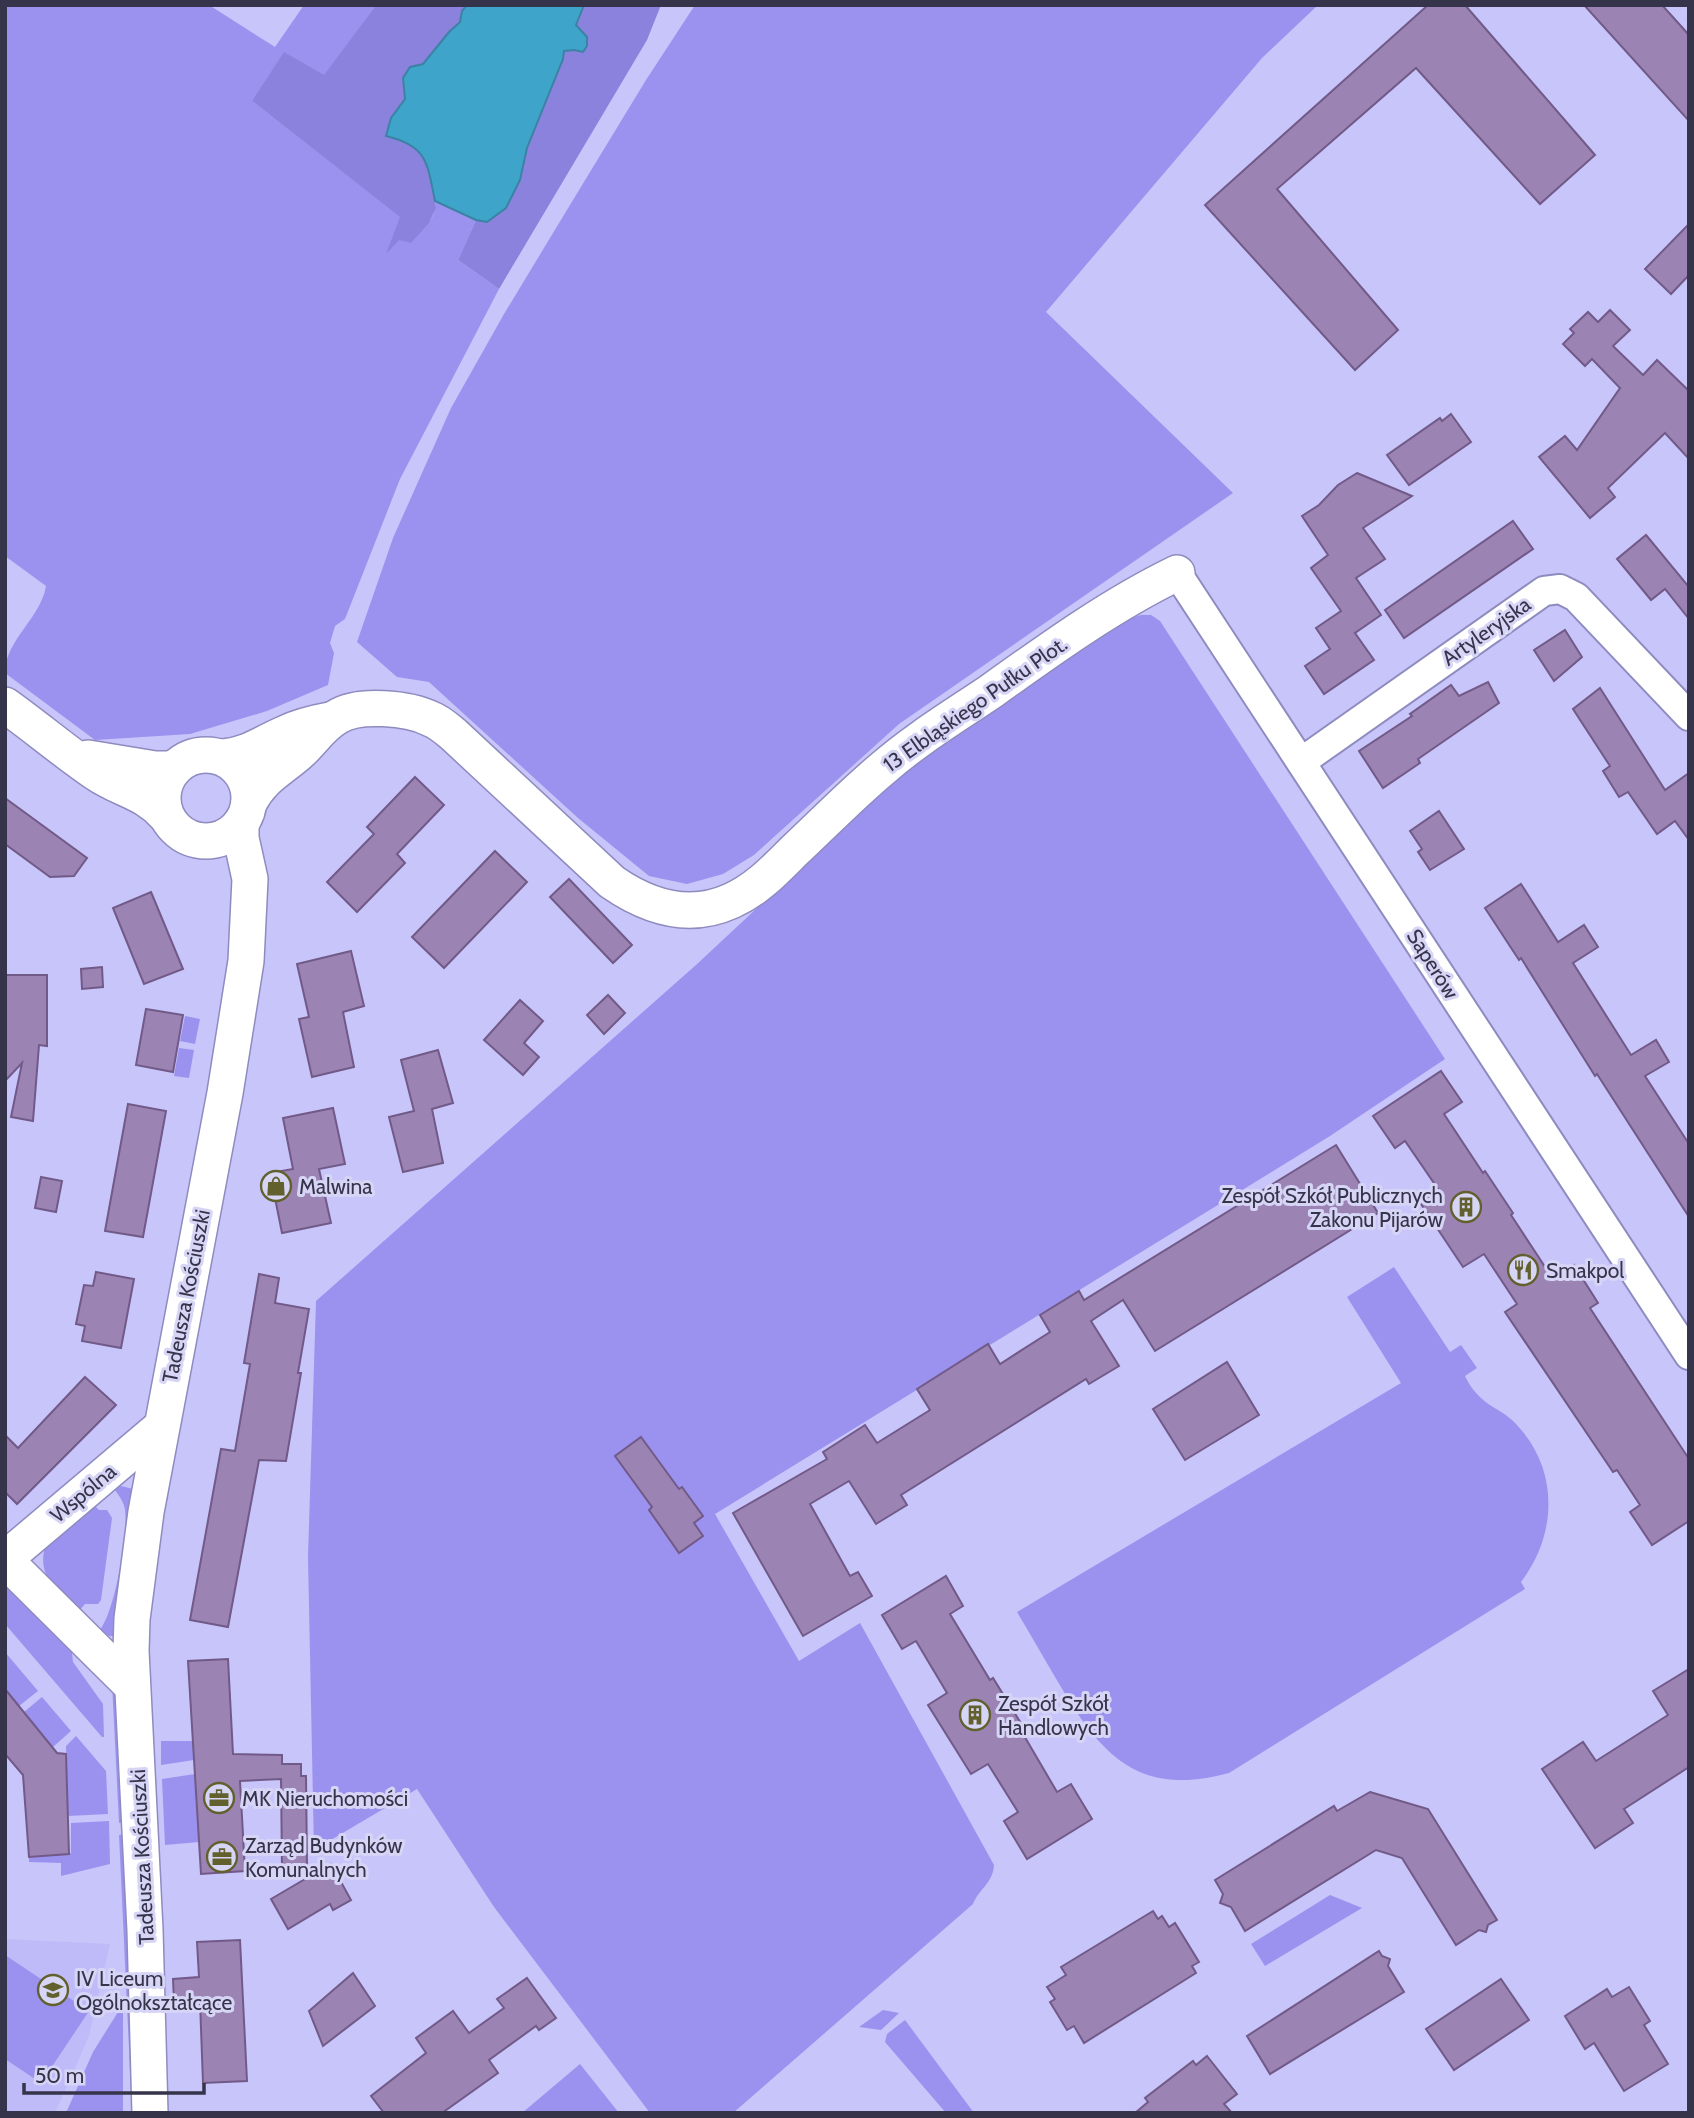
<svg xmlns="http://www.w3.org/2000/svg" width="1694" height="2118" viewBox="0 0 1694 2118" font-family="Cabin,sans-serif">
<rect width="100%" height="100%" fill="#c8c5fb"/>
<polygon fill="#bfbbf9" points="5,1939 110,1944 89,2036 55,2113 5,2113"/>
<g fill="#9b92ef">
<path d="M 5,5 L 209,5 L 275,47 L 304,5 L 376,5 L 324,76 L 252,101 L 420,232 C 429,224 437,213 435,201 L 476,220 L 458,260 L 499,289 L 400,479 L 345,619 L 335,626 L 330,643 L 334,653 L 328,685 L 267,711 L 190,734 L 95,740 L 5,673 C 5,640 41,618 46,586 L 5,556 Z"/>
<polygon points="695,5 1318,5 1262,58 1046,312 1233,493 899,724 754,855 723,874 687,884 649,876 578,818 429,682 397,677 357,642 393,538 451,408 504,314 573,200 646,80"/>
<path d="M 1141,615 L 1151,615 L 1160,621 L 1445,1059 L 1330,1136 L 715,1514 L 799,1661 L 860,1623 L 994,1865 C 993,1883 979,1889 973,1904 L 733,2113 L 650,2113 L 494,1907 L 417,1789 L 314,1850 L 308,1557 L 316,1301 L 696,965 L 918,758 L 1131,618 Z"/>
<polygon points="185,1016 200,1019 195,1044 180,1041"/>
<polygon points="179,1048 194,1050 189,1078 174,1076"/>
<path d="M 1394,1267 L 1450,1352 L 1461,1345 L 1477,1368 L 1465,1376 C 1468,1382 1472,1389 1477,1394 C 1486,1405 1501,1410 1512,1420 C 1559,1465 1559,1532 1521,1582 L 1525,1589 L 1229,1773 C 1141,1797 1103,1758 1061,1687 C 1046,1662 1032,1637 1017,1612 L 1401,1383 L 1347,1297 Z"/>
<path d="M 121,1486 L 133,1489 L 114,1636 L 109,1636 L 100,1630 C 115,1610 128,1536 125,1510 C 124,1502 119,1496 115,1490 Z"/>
<path d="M 94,1505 L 99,1510 L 107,1510 L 112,1518 L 101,1600 L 98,1604 L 85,1604 L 79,1611 C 58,1590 35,1577 46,1544 Z"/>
<polygon points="5,1584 71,1644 73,1662 103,1704 104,1737 102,1737 5,1624"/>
<polygon points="5,1652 38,1691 19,1706 5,1689"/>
<polygon points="112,1683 118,1697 128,1822 119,1823"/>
<polygon points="42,1697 71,1731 53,1747 24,1712"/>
<polygon points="76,1736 106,1771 108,1814 68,1816 66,1746"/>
<polygon points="161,1741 193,1741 194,1760 161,1765"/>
<polygon points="195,1774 199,1842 165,1845 162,1779"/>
<polygon points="109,1821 110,1864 61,1876 61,1863 29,1862 29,1857 71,1853 71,1823"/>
<polygon points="129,1834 141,2113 132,2113 119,1835"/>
<polygon points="1330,1895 1362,1908 1265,1966 1251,1944"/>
<polygon points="5,1955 89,2011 41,2083 5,2059"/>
<polygon points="123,2004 123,2113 66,2113 93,2052"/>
<polygon points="883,2010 899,2013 881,2030 859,2027"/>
<polygon points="905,2020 974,2113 946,2113 885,2042 887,2034"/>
<polygon points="580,2064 619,2113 522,2113"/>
</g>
<g fill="#8b82de">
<polygon points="376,5 467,5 462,11 460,22 449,32 423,64 403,78 405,99 391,118 386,136 407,141 427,161 436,208 429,223 411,243 399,240 386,254 400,217 252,101 284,52 324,75"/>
<polygon points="584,5 661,5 647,40 499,289 458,260 476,220 487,222 506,208 520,180 527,148 564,51 574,50 582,30 576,25"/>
</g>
<path fill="#3ea4ca" stroke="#3c82a4" stroke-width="2" d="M 467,5 L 584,5 L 576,25 L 587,37 L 587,46 L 583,52 L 574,50 L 564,51 L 563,59 L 527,148 L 520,180 L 506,208 L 487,222 L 476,220 L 435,201 C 427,163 428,146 386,136 L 391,118 L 405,99 L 403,78 L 410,67 L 423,64 L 449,32 L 460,22 L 462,11 Z"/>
<g fill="#9b83b3" stroke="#715a88" stroke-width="2">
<polygon points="1428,5 1465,5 1595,155 1540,204 1416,68 1277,189 1398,330 1355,370 1205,205"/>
<polygon points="1584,5 1662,5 1689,35 1689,121"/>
<polygon points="1689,224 1689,275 1671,294 1645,269"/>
<polygon points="1610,310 1630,330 1613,346 1643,375 1657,360 1689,391 1689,459 1665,433 1608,488 1615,497 1590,518 1539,457 1565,436 1577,450 1620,388 1592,359 1585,366 1563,344 1574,333 1570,329 1588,312 1598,322"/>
<polygon points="1451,414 1471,442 1409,485 1387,455 1440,418 1442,421"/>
<polygon points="1357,473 1412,496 1363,528 1385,559 1356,578 1381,615 1355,633 1374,660 1324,694 1305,666 1330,649 1316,628 1341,611 1311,568 1328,555 1302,516 1319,505 1338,485"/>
<polygon points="1513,521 1533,549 1404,638 1385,610"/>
<polygon points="1646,535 1689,587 1689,619 1665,589 1651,600 1617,559"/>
<polygon points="1565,630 1582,657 1554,681 1534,650"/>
<polygon points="1488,682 1499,703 1418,759 1420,763 1383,788 1359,751 1412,716 1410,714 1451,685 1459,696"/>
<polygon points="1600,688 1665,790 1689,773 1689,840 1675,821 1657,834 1628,792 1619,797 1603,771 1610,766 1573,709"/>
<polygon points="415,777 444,805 397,854 405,863 357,912 327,882 374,834 367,827"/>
<polygon points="5,798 87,858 74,876 50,877 5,844"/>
<polygon points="1439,811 1464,849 1430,870 1418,852 1422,849 1410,831"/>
<polygon points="495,851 527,882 444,968 412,937"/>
<polygon points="569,879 632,945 613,963 550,897"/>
<polygon points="1521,884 1558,942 1584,925 1598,947 1573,963 1631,1055 1656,1040 1669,1062 1645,1076 1689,1144 1689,1217 1597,1074 1595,1076 1521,958 1519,960 1485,908"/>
<polygon points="151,892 183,969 144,984 113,908"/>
<polygon points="351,951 364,1006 343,1012 354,1067 312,1077 299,1019 309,1017 297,964"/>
<polygon points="102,967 103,987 82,989 81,969"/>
<polygon points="5,975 47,975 47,1046 39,1045 33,1121 11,1117 22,1063 5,1081"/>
<polygon points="608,995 625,1013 604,1034 587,1015"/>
<polygon points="520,1000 543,1021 524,1043 539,1057 523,1075 484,1040"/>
<polygon points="146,1009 183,1015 173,1072 136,1065"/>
<polygon points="438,1050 453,1103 432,1109 443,1163 403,1172 389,1117 414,1111 401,1060"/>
<polygon points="1441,1071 1462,1102 1444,1114 1483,1173 1485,1171 1513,1213 1511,1215 1553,1279 1574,1265 1598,1303 1590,1308 1689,1459 1689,1521 1652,1545 1630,1512 1640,1505 1617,1470 1613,1472 1505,1312 1517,1304 1484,1254 1463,1267 1419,1201 1438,1189 1405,1141 1395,1148 1373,1116"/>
<polygon points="128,1104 166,1111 143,1237 105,1231"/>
<polygon points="333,1108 345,1164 319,1169 331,1223 282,1233 270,1173 293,1169 283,1118"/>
<polygon points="1336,1145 1378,1213 1155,1351 1123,1300 1091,1321 1119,1366 1089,1384 1086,1379 901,1495 907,1505 876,1524 849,1481 810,1504 850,1576 858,1572 872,1596 803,1636 733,1513 827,1459 823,1452 865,1425 877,1443 930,1410 917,1389 988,1344 1000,1364 1050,1332 1040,1315 1079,1291 1084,1300"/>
<polygon points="41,1177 62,1181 56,1212 35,1208"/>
<polygon points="96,1272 134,1279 121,1348 82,1341 85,1326 76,1324 84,1285 93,1286"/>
<polygon points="259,1274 279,1278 275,1303 309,1309 298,1373 301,1373 286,1461 259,1460 228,1627 190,1620 221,1449 235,1451 250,1364 244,1363"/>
<polygon points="1227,1362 1259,1415 1185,1460 1153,1409"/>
<polygon points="85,1377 116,1405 17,1504 5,1492 5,1435 18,1448"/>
<polygon points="641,1437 679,1489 682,1487 703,1516 694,1523 703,1536 679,1553 649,1510 652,1507 615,1456"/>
<polygon points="946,1576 963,1606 950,1614 990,1680 993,1678 1022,1725 1019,1727 1057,1792 1071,1784 1092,1819 1027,1859 1004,1821 1018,1812 988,1764 971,1774 928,1705 947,1693 916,1641 902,1649 882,1615"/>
<polygon points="228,1659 233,1754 282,1755 282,1764 301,1764 301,1776 306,1776 307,1867 282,1869 281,1779 240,1781 245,1871 201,1874 188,1661"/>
<polygon points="1689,1669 1689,1767 1624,1809 1633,1823 1595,1848 1542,1769 1583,1742 1596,1761 1668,1715 1653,1691"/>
<polygon points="5,1689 57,1753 66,1754 69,1854 29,1857 23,1775 5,1754"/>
<polygon points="1370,1792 1428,1809 1497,1920 1488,1925 1486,1932 1479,1930 1456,1945 1402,1858 1376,1850 1245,1931 1231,1907 1220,1903 1223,1894 1215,1880 1334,1806 1337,1811"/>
<polygon points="331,1864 351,1900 333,1910 330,1904 288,1929 271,1899"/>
<polygon points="1153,1911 1158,1919 1162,1916 1169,1927 1175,1923 1199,1962 1192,1966 1196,1973 1084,2043 1074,2026 1067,2030 1050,2002 1055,1999 1047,1987 1066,1975 1061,1967"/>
<polygon points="240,1940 247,2081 203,2083 200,2001 174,2001 173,1979 199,1977 197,1942"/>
<polygon points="1379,1951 1382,1956 1390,1959 1388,1966 1404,1992 1270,2074 1247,2036"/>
<polygon points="353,1973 375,2006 323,2046 309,2011"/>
<polygon points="527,1978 556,2018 539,2030 536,2026 489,2060 498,2073 442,2113 384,2113 371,2096 426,2053 416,2038 453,2011 469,2033 504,2008 497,1999"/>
<polygon points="1501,1979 1529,2020 1454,2070 1426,2029"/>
<polygon points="1629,1987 1650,2021 1644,2025 1668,2064 1624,2091 1594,2043 1585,2049 1565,2016 1607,1989 1612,1997"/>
<polygon points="1207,2056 1237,2094 1224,2104 1232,2113 1135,2113 1148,2102 1145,2098 1193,2061 1196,2065"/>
</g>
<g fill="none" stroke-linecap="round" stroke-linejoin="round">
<g stroke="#8e8bbf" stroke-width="32">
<g id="minor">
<polyline points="1177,573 1689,1355"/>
<polyline points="1301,762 1544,591 1560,589 1576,597 1689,716"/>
</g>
</g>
<g stroke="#8e8bbf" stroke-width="38">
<g id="tertiary">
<path d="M 5,705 C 36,727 65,752 96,773 C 121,790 145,792 165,815"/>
<circle cx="206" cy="798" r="43"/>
<path d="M 222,757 C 246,756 264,742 286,733 C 300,726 314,723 330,720"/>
<polyline points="88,758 155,769 173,769"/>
<path d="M 249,803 C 262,778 277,772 298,754 C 311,743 321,726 337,717 C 358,703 409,708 431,719 C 439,722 447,729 453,734 L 612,882 C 648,907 689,920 731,901 C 756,890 774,871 793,852 C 823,824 851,795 882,769 C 915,740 953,717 990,692 C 1050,649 1111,605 1177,573"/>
<polyline points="5,1559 161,1427"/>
<polyline points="5,1560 132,1686"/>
<polyline points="150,2113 145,1930 131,1651 132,1619 146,1512 225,1093 246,961 250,879 241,838 241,823"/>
</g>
</g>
<use href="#minor" stroke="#fff" stroke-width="28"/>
<use href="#tertiary" stroke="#fff" stroke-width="35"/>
</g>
<defs>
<g id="shop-ring" transform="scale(1.575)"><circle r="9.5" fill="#d6d5f6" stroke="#62602d" stroke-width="1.5"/><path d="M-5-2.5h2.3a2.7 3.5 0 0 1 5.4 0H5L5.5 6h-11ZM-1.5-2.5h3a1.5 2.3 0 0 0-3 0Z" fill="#62602d"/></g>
<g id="building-ring" transform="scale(1.575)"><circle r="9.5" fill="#d6d5f6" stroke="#62602d" stroke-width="1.5"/><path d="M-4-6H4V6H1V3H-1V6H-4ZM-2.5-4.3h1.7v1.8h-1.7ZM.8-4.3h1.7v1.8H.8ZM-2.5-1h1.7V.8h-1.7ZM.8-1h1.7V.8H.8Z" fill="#62602d"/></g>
<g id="restaurant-ring" transform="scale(1.575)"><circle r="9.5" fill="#d6d5f6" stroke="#62602d" stroke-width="1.5"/><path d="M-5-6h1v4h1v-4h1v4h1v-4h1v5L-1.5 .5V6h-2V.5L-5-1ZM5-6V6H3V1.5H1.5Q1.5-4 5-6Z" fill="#62602d"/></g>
<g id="office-ring" transform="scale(1.575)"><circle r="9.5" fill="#d6d5f6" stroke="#62602d" stroke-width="1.5"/><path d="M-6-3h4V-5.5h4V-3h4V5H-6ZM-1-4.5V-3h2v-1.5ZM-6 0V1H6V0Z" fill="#62602d"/></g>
<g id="school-ring" transform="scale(1.575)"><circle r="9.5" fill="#d6d5f6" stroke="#62602d" stroke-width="1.5"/><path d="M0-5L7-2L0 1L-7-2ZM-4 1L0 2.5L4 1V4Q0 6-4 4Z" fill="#62602d"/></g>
</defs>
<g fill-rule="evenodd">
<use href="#shop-ring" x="276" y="1186"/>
<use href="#building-ring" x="1466" y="1207"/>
<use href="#restaurant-ring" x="1523" y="1270"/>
<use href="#building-ring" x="975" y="1715"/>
<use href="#office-ring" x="219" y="1798"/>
<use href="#office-ring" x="222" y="1857"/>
<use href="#school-ring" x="53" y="1990"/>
</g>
<g text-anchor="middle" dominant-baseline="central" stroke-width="6" stroke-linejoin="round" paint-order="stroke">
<g font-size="21" fill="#36344a" stroke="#d6d5f6">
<text transform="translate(1486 631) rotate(-35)">Artyleryjska</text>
<text transform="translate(975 704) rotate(-35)">13 Elbląskiego Pułku Plot.</text>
<text transform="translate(1433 964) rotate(58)">Saperów</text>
<text transform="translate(186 1296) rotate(-79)">Tadeusza Kościuszki</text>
<text transform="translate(83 1493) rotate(-40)">Wspólna</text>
<text transform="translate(142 1857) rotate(-93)">Tadeusza Kościuszki</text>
</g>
<g font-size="21" fill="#36344a" stroke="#d6d5f6" text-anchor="start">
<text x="299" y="1186">Malwina</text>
<text x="1443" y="1195" text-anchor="end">Zespół Szkół Publicznych<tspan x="1443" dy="24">Zakonu Pijarów</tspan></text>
<text x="1546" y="1270">Smakpol</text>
<text x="998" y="1703">Zespół Szkół<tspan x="998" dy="24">Handlowych</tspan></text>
<text x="242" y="1798">MK Nieruchomości</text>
<text x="245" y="1845">Zarząd Budynków<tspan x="245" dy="24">Komunalnych</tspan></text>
<text x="76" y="1978">IV Liceum<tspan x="76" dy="24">Ogólnokształcące</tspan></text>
</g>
</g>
<rect width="1694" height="2118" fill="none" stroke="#36344a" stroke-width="14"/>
<path d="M24 2083v10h180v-10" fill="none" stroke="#36344a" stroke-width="3.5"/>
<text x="35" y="2083" font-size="21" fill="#36344a" stroke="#d6d5f6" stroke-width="5" paint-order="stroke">50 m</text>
</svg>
